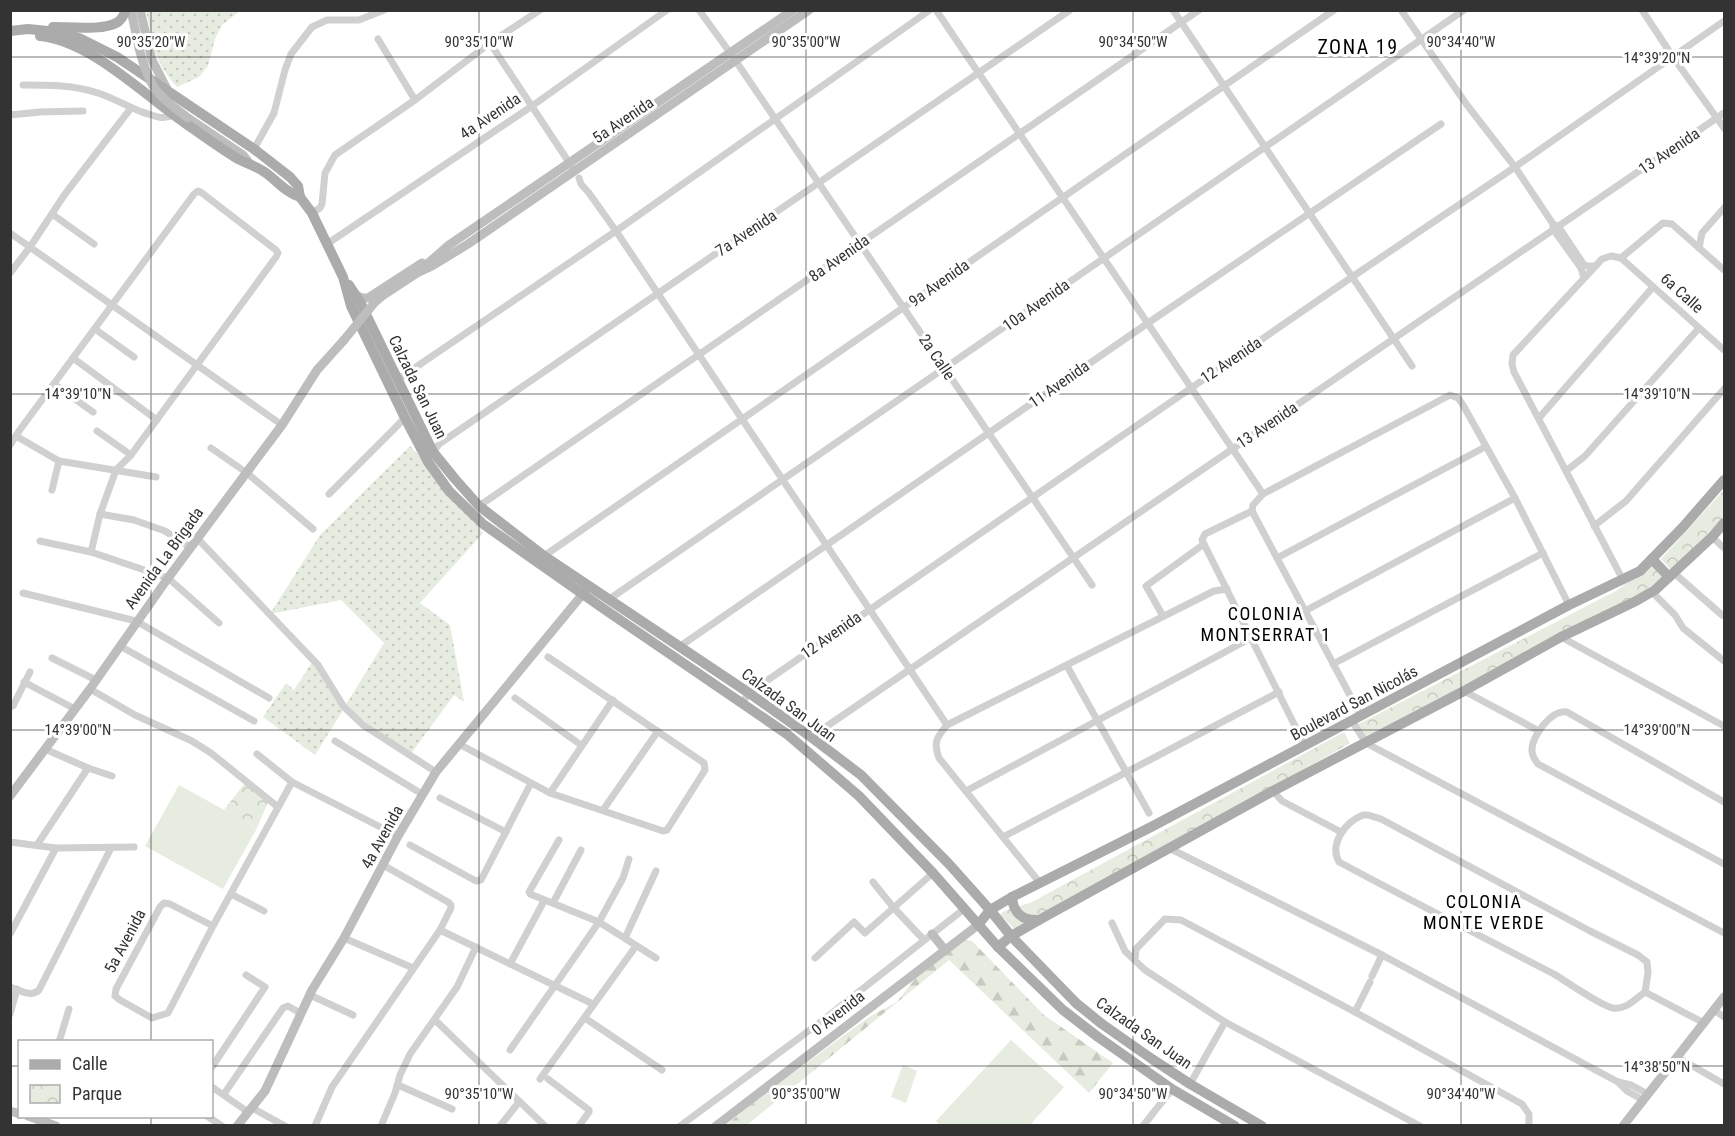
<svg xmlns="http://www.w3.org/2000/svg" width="1735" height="1136" viewBox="0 0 1735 1136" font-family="'Roboto Condensed',sans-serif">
<defs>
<pattern id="grass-dots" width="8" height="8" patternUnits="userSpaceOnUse" patternTransform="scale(1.5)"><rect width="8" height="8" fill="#e6ecdf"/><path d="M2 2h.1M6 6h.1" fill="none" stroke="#c6cbc0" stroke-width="1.8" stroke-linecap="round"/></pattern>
<pattern id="forest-firs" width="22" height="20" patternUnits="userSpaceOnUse" patternTransform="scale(1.5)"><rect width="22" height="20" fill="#e6ecdf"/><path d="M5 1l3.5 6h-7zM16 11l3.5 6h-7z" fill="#c6cbc0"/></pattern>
<pattern id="park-crowns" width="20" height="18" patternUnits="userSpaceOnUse" patternTransform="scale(1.5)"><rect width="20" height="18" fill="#e6ecdf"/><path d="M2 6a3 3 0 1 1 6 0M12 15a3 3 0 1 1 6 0" fill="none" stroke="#c6cbc0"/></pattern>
</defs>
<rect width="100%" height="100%" fill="#fff"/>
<g fill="url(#grass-dots)">
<path d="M 146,11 L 240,11 L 222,25 L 215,39 L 208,66 L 199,77 L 177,87 C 153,60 153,44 146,11 Z"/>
<polygon points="410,446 444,484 483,533 420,603 450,625 464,702 454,695 410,755 345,707 315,755 263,717 286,683 294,690 313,661 345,706 384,643 341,600 270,614 320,535"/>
</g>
<polygon fill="url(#forest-firs)" points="966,940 972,941 1044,1015 1113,1063 1089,1093 949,960 747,1125 725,1126 755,1101 869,1017 897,1002 914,980 961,942"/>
<g fill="url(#park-crowns)">
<polygon points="1724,490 1724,517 1671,570 1661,559"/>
<polygon points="1652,565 1662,578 1641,593 1361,740 1353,727 1616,591"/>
<polygon points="1344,732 1350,743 1018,932 1000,915 1004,911 1032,902"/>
<polygon points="245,783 268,802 257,828 224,810"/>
</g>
<g fill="#e6ecdf">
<polygon points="1606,596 1612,607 1576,626 1570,615"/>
<polygon points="179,785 257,828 223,889 145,846"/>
<polygon points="1239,792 1244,801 1221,813 1216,804"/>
<polygon points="1011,1040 1064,1087 1030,1125 940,1125 936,1121"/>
<polygon points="903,1065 917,1071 906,1103 891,1097"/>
</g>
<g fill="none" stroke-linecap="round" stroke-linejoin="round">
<g stroke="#d0d0d0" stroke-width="7">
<polyline points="699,10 731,54 1092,585"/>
<polyline points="936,10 1263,494"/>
<polyline points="1173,10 1412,366"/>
<polyline points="1401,10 1467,105 1515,167 1553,224 1553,229 1581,268 1584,278"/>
<polyline points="1642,10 1673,57 1724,128"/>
<polyline points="378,39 415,100"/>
<polyline points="490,43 572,167"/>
<path d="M 23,85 C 49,85 74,85 98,93 C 113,98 127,106 142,112 C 153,115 162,121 173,115"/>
<polyline points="10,115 40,112 83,111"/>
<polyline points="254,149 274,113 285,70 291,54 312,27 327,20 359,20 384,10"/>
<polyline points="579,178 581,184 589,193 616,231 947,725"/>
<polyline points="312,213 320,208 322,204 325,173 335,155 415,100 490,43 540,10"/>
<polyline points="52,214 94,244"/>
<polyline points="1555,225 1558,226 1584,265 1587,266 1595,266"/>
<polyline points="10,233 282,425"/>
<polyline points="327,244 532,106 667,10"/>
<polyline points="1699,248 1702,233 1724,208"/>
<polyline points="1621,258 1611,256 1602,259 1513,355 1512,364 1514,372 1623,580"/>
<polyline points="1621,258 1724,350"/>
<polyline points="1621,258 1663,223 1672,224 1724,270"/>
<polyline points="10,273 30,247 65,194 131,108"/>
<polyline points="95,329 134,357"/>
<polyline points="73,358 157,420"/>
<polyline points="397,380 616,231 930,10"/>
<polyline points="54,384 93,412"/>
<polyline points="1539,418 1653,287"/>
<polyline points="97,431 131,455"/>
<polyline points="16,436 59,461 156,477"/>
<polyline points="10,445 19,431 194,194 198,191 202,193 276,250 278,253 276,257 131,455 116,470 100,514 91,552"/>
<polyline points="211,448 247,473 313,529"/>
<polyline points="432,454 439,444 1070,10"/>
<polyline points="1566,471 1585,456 1699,328"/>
<polyline points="52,490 59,461"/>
<polyline points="329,494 405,418"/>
<polyline points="479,506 1199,10"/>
<polyline points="1252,511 1361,716"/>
<polyline points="100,514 134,520 165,531 191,548"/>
<polyline points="1594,526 1626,501 1724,389"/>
<polyline points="1712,537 1724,548"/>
<polyline points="197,538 318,665 344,707 363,725 436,772"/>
<polyline points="40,541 91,552 168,578 219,623"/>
<polyline points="1204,544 1305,746"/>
<polyline points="544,556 1334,10"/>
<polyline points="1277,558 1485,447"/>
<polyline points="1674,573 1722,615"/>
<polyline points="1652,592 1675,615 1683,628 1724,661"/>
<polyline points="23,593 136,621 269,698"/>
<polyline points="608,600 1464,10"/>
<polyline points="1305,611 1515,498"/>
<polyline points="1163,616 1146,586 1204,544 1202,540 1205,534 1252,511 1253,505 1263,494 1450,395 1458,398 1463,405 1515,498 1569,605"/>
<polyline points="1561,637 1724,726"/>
<polyline points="120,646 254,721"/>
<polyline points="679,647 1148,323 1441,124"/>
<polyline points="52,658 96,680"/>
<polyline points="1333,664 1543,553"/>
<polyline points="1067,666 1149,813"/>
<polyline points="24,682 75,709"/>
<polyline points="90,689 135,715 192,741 211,753 278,807"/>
<polyline points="1464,691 1539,731"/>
<polyline points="515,698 581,745"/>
<polyline points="742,703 749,693 1352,277 1515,167 1724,21"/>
<polyline points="10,706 13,706 30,672"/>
<polyline points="1352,721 1366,743 1724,933"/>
<polyline points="811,737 1724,113"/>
<polyline points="335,741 422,794"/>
<polyline points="459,744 550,793 663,831 667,830 705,770 704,763 548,657"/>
<polyline points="45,749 88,768 112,776"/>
<polyline points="257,754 292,782 398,836"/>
<polyline points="966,791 1251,638"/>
<polyline points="1273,791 1282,801 1341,832"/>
<polyline points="550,793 613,700"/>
<polyline points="440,798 506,832"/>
<path d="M 1724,802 L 1567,712 C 1552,709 1531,736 1532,751 C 1532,756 1535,760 1538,764 L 1724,864"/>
<polyline points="603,810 658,731"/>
<path d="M 1363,815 L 1368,815 L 1381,819 L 1590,931 L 1638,955 L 1647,962 L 1648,973 L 1645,992 C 1635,999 1626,1010 1613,1008 C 1601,1006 1567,982 1554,974 C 1482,937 1410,900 1339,862 C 1329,844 1345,822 1363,815 Z"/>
<polyline points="1003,837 1279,692"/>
<polyline points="559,840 529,892 530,894 599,922 656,958"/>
<polyline points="10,842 56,848 134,847"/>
<polyline points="37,845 88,768"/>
<polyline points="410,845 476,881 481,880 531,783"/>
<polyline points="1169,848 1382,955 1618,1082 1631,1085 1648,1094"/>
<polyline points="873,882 893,907 924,940"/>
<path d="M 1040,883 L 939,758 C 933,742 937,737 947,725 L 1214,591 L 1227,589"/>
<polyline points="231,894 264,911"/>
<polyline points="553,903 581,850"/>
<polyline points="1112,923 1125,951 1145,970 1225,1022 1420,1126"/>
<polyline points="213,926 170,904 164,903 160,907 116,989 115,996 120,1000 152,1018 168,1013 213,926 292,782"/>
<polyline points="440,930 593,1004"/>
<polyline points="10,934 56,848"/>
<polyline points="344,938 413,968"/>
<polyline points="625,938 656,871"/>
<polyline points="815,958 854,922 865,933 933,873"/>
<polyline points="1135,959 1136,949 1165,919 1181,920 1355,1012 1522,1104 1529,1114 1529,1126"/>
<polyline points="510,964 544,901"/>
<polyline points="1372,976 1382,955"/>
<path d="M 10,987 C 20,990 31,998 39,990 L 111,848"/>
<polyline points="1645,992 1704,1023"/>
<polyline points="310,995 353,1015"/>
<polyline points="1714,1010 1724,1017"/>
<polyline points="1355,1012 1370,982"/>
<polyline points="10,1014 17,989"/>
<polyline points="585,1018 662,1070"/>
<polyline points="435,1020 545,1126"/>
<polyline points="59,1042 69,1009"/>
<polyline points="510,1050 599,922 623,878 629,859"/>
<polyline points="1677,1057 1724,1084"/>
<polyline points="212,1067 265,987 246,975"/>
<polyline points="540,1079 636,946"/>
<polyline points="548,1079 589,1110 589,1112 579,1126"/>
<polyline points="1618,1082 1627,1091 1643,1100"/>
<polyline points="1190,1084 1225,1022"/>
<polyline points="398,1085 452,1109"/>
<polyline points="212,1087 248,1112"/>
<polyline points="224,1094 283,1008 288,1006 300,1013"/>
<polyline points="252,1108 285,1126"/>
<polyline points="207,1116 222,1126"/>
<polyline points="315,1126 332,1087 440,930 451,908 451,905 448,902 383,865"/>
<polyline points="381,1126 395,1093 400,1075 410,1054 457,987 476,947"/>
<polyline points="500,1126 519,1102"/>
<polyline points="680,1126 818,1024 964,909"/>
<polyline points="1143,1126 1172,1089"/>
</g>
<g stroke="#bdbdbd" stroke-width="9">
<polyline points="131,10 139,48"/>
<polyline points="140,10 152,60 168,91"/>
<polyline points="188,118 243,155 250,164"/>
<polyline points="425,266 449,245 793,10"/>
<polyline points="417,273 432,266 468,244 809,10"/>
<polyline points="355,295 362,298 368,298 422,263"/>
<polyline points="10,796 90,689 168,578 282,425 317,370 344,340"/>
<polyline points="932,934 945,950"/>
<polyline points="10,1111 20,1114"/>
<polyline points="28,1116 56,1126"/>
<polyline points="237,1126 265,1091 312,990 344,938 398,836 436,772 586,590"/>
<polyline points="716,1126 978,925"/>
<polyline points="1623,1126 1724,997"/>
</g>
<g stroke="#ababab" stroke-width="10">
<path d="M 53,27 C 69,27 104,31 118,22 C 122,19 124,15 126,10"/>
<polyline points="10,31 28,29 57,32 79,38 117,57 254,149 290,177 298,186 300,197 312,213 327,244 343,277 351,306 405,418 428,462 449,491 483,524 604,609 787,734 859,796 933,873 998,947 1063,1010 1098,1037 1172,1089 1235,1126"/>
<path d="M 40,36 C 91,41 144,95 185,123 C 202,135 220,148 238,159 C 246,163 255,166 263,171 C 276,179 284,192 300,197"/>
<polyline points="349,285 360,302 433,452 455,479 479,506 544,556 749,693 811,737 861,775 949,864 990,910 1011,936 1076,1003 1102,1024 1152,1059 1190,1084 1262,1126"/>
<polyline points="1652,559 1669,577"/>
<path d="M 1012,897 C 1013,913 1023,921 1039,920"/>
<polyline points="978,925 990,910 1012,897 1153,826 1569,605 1640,571 1683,527 1724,480"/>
<polyline points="998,947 1011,936 1039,920 1273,791 1464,691 1561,637 1636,601 1655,590 1712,537 1724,523"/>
</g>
<g stroke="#bdbdbd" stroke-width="9">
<path d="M 139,48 C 150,89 155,93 188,118"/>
<polyline points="344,340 375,302 382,296 417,273"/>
</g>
</g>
<path fill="none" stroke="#333" stroke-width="1.5" stroke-opacity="0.45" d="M 151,10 L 151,1042M 479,10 L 479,1126M 806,10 L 806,1126M 1133,10 L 1133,1126M 1461,10 L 1461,1126M 10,57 L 1724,57M 10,394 L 1724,394M 10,730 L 1724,730M 10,1066 L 20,1066M 212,1066 L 1724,1066M 151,1116 L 151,1126"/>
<g text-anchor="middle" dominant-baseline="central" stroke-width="6" stroke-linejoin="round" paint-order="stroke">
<g font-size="16" fill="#333" stroke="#fff">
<text transform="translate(490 116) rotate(-34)">4a Avenida</text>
<text transform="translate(623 120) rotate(-34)">5a Avenida</text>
<text transform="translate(1669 151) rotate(-34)">13 Avenida</text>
<text transform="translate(746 233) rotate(-34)">7a Avenida</text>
<text transform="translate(839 258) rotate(-35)">8a Avenida</text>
<text transform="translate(939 283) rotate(-35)">9a Avenida</text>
<text transform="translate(1682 293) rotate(42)">6a Calle</text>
<text transform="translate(1036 305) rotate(-35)">10a Avenida</text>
<text transform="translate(937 357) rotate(56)">2a Calle</text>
<text transform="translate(1231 360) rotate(-34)">12 Avenida</text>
<text transform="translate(1059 384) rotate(-35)">11 Avenida</text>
<text transform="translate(418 387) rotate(64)">Calzada San Juan</text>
<text transform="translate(1267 425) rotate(-34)">13 Avenida</text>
<text transform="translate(164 558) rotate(-54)">Avenida La Brigada</text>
<text transform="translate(831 635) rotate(-35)">12 Avenida</text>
<text transform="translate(1354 703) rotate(-28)">Boulevard San Nicolás</text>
<text transform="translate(789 705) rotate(36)">Calzada San Juan</text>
<text transform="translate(382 837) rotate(-61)">4a Avenida</text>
<text transform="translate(125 941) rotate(-62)">5a Avenida</text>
<text transform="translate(838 1013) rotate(-38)">0 Avenida</text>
<text transform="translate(1144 1033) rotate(35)">Calzada San Juan</text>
</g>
<g font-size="18" letter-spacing="1.5" fill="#000" stroke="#fff">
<text x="1266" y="613">COLONIA<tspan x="1266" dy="21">MONTSERRAT 1</tspan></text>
<text x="1484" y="901">COLONIA<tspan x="1484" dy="21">MONTE VERDE</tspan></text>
</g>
<g font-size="20" letter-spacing="1.5" fill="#000" stroke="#fff">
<text x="1358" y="47">ZONA 19</text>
</g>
</g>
<g font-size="15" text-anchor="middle" fill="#333" stroke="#fff" stroke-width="6" stroke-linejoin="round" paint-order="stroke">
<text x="151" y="47">90°35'20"W</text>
<text x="479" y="47">90°35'10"W</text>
<text x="806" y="47">90°35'00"W</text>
<text x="1133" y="47">90°34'50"W</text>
<text x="1461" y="47">90°34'40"W</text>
<text x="1657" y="63">14°39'20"N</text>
<text x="78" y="399">14°39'10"N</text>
<text x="1657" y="399">14°39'10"N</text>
<text x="78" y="735">14°39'00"N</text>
<text x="1657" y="735">14°39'00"N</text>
<text x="1657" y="1072">14°38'50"N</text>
<text x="479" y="1099">90°35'10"W</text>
<text x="806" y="1099">90°35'00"W</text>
<text x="1133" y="1099">90°34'50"W</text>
<text x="1461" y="1099">90°34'40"W</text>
</g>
<rect width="1735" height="1136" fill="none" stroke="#333333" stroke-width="24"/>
<rect x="18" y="1040" width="195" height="78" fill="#ffffff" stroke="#adadad" stroke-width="1.5"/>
<rect x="30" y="1060" width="30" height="9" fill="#ababab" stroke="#adadad" stroke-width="1.5"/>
<text x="72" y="1070" font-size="18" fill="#333333">Calle</text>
<rect x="30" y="1085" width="30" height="18" fill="url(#park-crowns)" stroke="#adadad" stroke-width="1.5"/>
<text x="72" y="1100" font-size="18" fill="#333333">Parque</text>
</svg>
